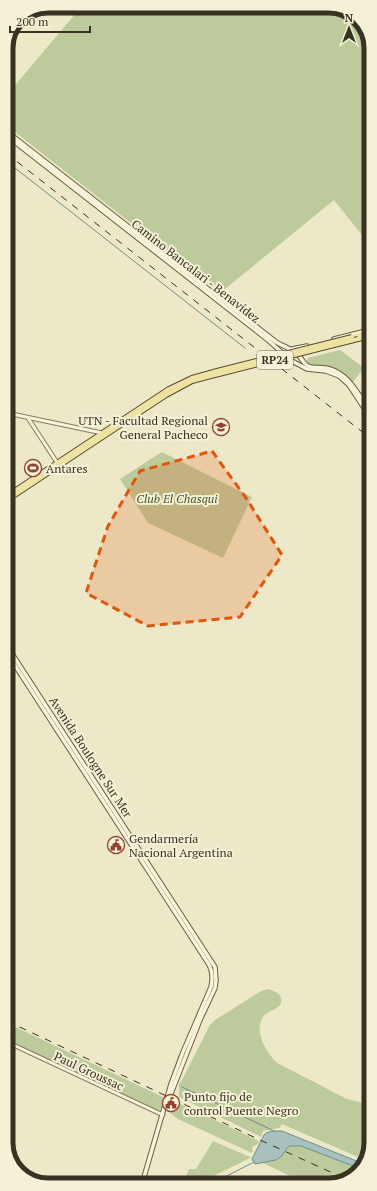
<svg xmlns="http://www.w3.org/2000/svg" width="377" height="1191" viewBox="0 0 377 1191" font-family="'PT Serif',serif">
<rect width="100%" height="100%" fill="#ece8c8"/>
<g fill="#bcca9c">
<polygon points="82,6 332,6 356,16 370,37 370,245 334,200 220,293 6,125 6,96"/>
<path d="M 340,350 L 364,368 L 352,383 C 345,375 337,368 325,366 C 319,365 312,367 307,363 L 307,360 L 308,358 Z"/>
<polygon points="162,452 252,497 223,558 148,523 120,479"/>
<path d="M 268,989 C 273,991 279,992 281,998 C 284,1009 268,1010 263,1017 C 253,1032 267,1053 277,1063 L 347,1099 L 371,1105 L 371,1143 L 365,1160 L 282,1124 L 279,1128 L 263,1131 L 261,1137 L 179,1097 L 179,1083 L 181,1082 L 210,1025 L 215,1020 L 261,991 Z"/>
<path d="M 7,1023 L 165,1098 C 163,1103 163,1110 156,1111 L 7,1040 Z"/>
<polygon points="176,1102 259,1141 258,1144 252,1147 253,1151 252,1153 178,1119 170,1113 172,1106"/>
<polygon points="213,1141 250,1157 250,1158 197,1184 183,1184 189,1169 196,1169"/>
<path d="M 290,1146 L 301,1146 L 361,1169 L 340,1184 L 307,1184 L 261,1162 C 267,1161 277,1162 281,1157 C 284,1153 285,1149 290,1146 Z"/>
</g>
<polygon fill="#a9c1be" stroke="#6f8f8d" points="272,1131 282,1131 364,1164 361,1169 301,1146 290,1146 287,1148 281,1157 276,1160 255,1164 252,1159 264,1135 266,1133"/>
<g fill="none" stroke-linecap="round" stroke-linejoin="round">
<g stroke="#6f8f8d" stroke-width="1">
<polyline points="6,161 245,348"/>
<polyline points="182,1087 274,1131"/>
<polyline points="211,1184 254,1162"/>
</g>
<g stroke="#877c5e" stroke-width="5">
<g id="tertiary">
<polyline points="7,413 102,433"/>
<polyline points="28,418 58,464"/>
<polyline points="7,1042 163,1115"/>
</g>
</g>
<g stroke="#695d41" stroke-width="5.5">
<g id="secondary">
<path d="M 6,131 L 276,342 C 284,347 294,349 300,357 C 303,361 304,364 308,366 C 315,369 323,366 330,369 C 350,375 359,396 370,411"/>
<polyline points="6,135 268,340 290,360 307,369 326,371 339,376 349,385 370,417"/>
<polyline points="334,339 370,330"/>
<polyline points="292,349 307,346"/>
<polyline points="7,646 215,967 216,980 215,988 200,1020 170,1096"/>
<path d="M 7,653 L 208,963 C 213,971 213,978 211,987 L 183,1052 L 171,1084 L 142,1184"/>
</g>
</g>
<g stroke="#564932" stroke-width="6">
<g id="primary">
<polyline points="352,337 370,333"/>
<polyline points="358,339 370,336"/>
<polyline points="7,496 169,389 192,378"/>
<polyline points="7,500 166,395 192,381"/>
</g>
</g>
<use href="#tertiary" stroke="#f7f4db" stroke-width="3"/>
<use href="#secondary" stroke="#f7f4db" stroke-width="3.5"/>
<use href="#primary" stroke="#ede3a2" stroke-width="4"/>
<g stroke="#393121" stroke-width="1" stroke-dasharray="7 7" stroke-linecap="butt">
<polyline points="6,153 370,438"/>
<polyline points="7,1021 260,1140 346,1179"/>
</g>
<g stroke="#564932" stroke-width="6" stroke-linecap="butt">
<g id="primary-bridge">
<polyline points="192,378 217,371 352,337"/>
<polyline points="192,381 207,377 358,339"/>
</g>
</g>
<use href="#primary-bridge" stroke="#ede3a2" stroke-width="4"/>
</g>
<path fill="#df570d" fill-opacity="0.2" stroke="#df570d" stroke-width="3" stroke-dasharray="8 5" stroke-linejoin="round" d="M 212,451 L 246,498 L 282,555 L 240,617 L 148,626 L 86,593 L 108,526 L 140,471 Z"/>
<defs>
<g id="university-ring" transform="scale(0.9)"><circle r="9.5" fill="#f4f1d7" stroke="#934231" stroke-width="1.5"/><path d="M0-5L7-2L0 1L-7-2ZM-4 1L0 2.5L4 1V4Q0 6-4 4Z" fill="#934231"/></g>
<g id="stadium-ring" transform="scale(0.9)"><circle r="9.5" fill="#f4f1d7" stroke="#934231" stroke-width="1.5"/><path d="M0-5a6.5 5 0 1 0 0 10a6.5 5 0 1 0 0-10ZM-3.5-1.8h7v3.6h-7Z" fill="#934231"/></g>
<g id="civic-ring" transform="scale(0.9)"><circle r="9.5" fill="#f4f1d7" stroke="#934231" stroke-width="1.5"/><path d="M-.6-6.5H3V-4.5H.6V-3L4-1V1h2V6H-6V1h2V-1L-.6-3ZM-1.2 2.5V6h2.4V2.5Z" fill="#934231"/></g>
</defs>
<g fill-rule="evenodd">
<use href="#university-ring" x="221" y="427"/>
<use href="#stadium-ring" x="33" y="468"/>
<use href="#civic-ring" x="116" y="845"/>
<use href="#civic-ring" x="171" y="1103"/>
</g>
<g text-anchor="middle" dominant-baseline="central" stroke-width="4" stroke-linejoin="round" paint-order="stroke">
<rect fill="#f4f1d7" stroke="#716b58" stroke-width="1" x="257" y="351" width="36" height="18" rx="3"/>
<g font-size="11" font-weight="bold" fill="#393121">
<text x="275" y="360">RP24</text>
</g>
<g font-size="12" fill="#393121" stroke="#f4f1d7">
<text transform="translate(196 271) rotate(38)">Camino Bancalari - Benavídez</text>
<text transform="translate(91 757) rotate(57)">Avenida Boulogne Sur Mer</text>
<text transform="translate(89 1071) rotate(25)">Paul Groussac</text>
</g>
<g font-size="12" fill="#393121" stroke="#f4f1d7" text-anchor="start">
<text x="208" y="420" text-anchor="end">UTN - Facultad Regional<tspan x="208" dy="14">General Pacheco</tspan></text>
<text x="46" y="468">Antares</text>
<text x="129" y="838">Gendarmería<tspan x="129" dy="14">Nacional Argentina</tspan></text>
<text x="184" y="1096">Punto fijo de<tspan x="184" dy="14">control Puente Negro</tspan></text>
</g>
<g font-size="12" font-style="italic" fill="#415428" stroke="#f4f1d7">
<text x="177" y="498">Club El Chasqui</text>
</g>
</g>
<path d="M0 0H377V1191H0ZM48 13H329A35 35 0 0 1 364 48V1143A35 35 0 0 1 329 1178H48A35 35 0 0 1 13 1143V48A35 35 0 0 1 48 13Z" fill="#f4f1d7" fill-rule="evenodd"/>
<path fill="none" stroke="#393121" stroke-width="5" d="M48 13H329A35 35 0 0 1 364 48V1143A35 35 0 0 1 329 1178H48A35 35 0 0 1 13 1143V48A35 35 0 0 1 48 13Z"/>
<g transform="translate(349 28)" stroke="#f4f1d7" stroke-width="3" paint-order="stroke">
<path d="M0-3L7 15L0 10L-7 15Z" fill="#393121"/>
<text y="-6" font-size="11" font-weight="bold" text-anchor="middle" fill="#393121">N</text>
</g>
<path d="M10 26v6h80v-6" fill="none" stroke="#393121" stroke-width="2"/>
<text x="16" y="26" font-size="12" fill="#393121" stroke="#f4f1d7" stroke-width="3" paint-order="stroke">200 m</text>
</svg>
